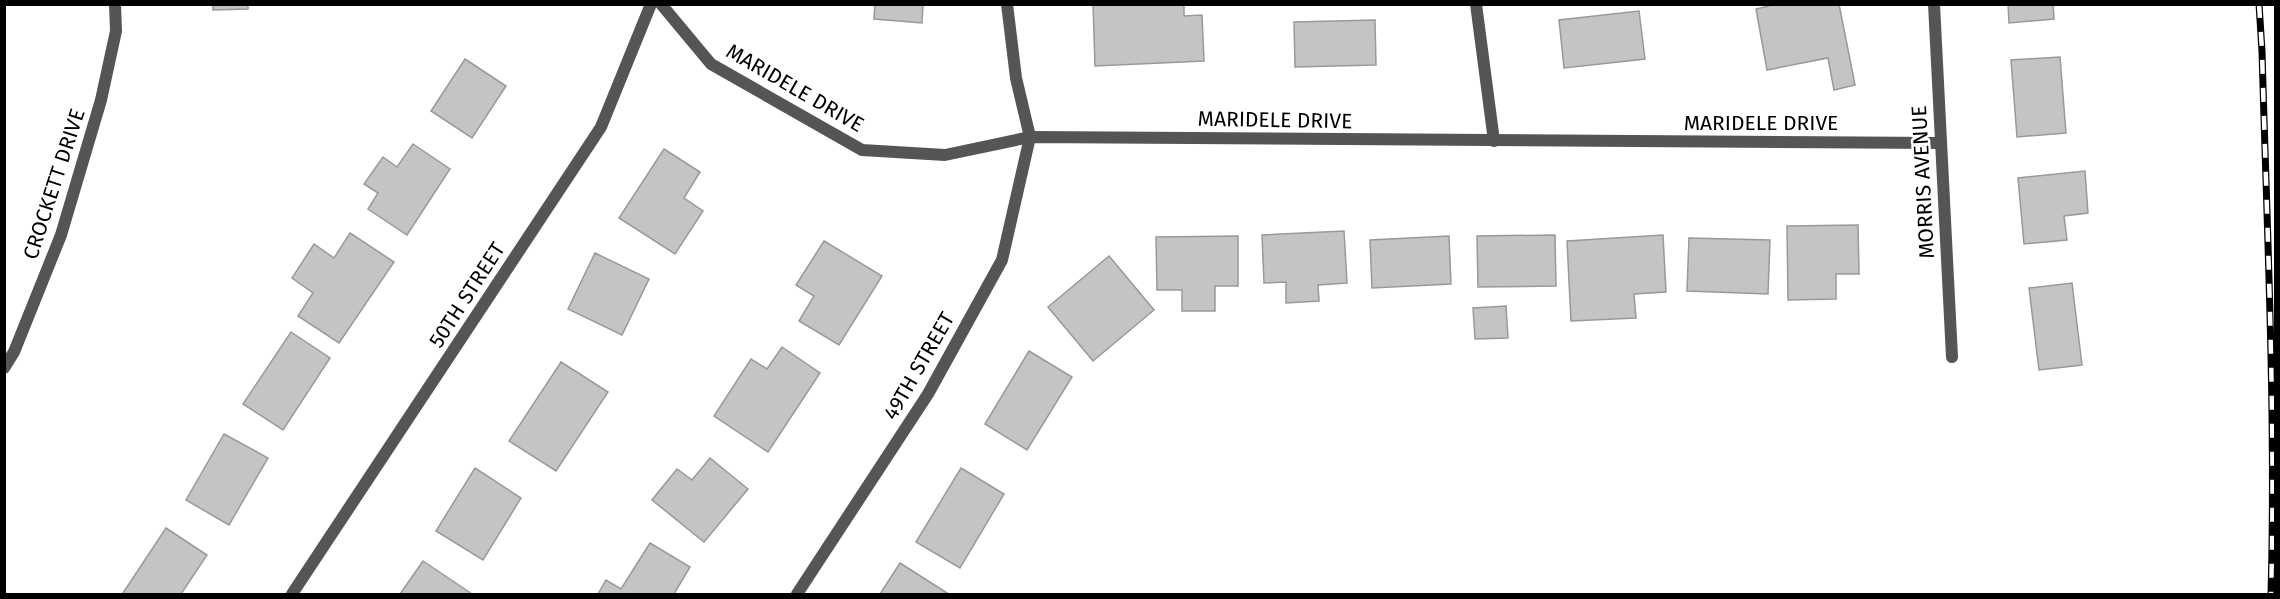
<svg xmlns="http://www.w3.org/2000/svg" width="2280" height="599" viewBox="0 0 2280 599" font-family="'Fira Sans',sans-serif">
<rect width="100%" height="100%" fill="#fff"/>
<g fill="#c4c4c4" stroke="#999" stroke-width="1.5">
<polygon points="213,4 248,4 248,9 213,10"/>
<polygon points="875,4 923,4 922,23 874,19"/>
<polygon points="1093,4 1184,4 1184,16 1202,15 1204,61 1095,66"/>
<polygon points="1777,4 1839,4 1855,85 1834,90 1828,58 1767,70 1756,9"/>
<polygon points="2008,4 2053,4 2054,19 2009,23"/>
<polygon points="1639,11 1645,59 1564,68 1559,20"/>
<polygon points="1375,20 1376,65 1295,67 1294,22"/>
<polygon points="2060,57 2066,133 2017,137 2011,60"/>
<polygon points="465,59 506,86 472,138 431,111"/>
<polygon points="413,144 450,169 407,235 368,209 378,193 364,184 383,157 397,167"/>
<polygon points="664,149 700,172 684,198 703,211 675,254 619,218"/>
<polygon points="2085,171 2088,213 2064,216 2067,240 2024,244 2018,178"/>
<polygon points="1858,225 1859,274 1836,274 1836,299 1788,300 1787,226"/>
<polygon points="1344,231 1347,283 1318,285 1319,301 1286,303 1286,282 1264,283 1262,235"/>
<polygon points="350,233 394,262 339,343 298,316 313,293 292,278 314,244 334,258"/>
<polygon points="1555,235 1556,286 1478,287 1477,236"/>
<polygon points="1663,235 1666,292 1634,294 1636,318 1571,321 1567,241"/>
<polygon points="1238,236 1238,286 1215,286 1215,311 1182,311 1182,290 1157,290 1156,237"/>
<polygon points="1449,236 1451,284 1372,288 1370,240"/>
<polygon points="1689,238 1770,240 1768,294 1687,291"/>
<polygon points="824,241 882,276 839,345 799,321 814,296 796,285"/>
<polygon points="595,253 649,279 622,335 568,309"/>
<polygon points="1109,256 1154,310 1093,361 1048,307"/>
<polygon points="2072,283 2082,365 2039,370 2029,288"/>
<polygon points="1506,306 1508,338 1475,339 1473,308"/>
<polygon points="291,332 330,358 283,430 243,404"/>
<polygon points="782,347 820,373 768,452 714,416 751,359 767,369"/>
<polygon points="1029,351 1072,377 1027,450 985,424"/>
<polygon points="561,362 608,392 556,471 509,441"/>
<polygon points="224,434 268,458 229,525 186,500"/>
<polygon points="710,458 748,489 704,542 652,500 677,469 692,480"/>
<polygon points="475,468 521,498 483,560 436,531"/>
<polygon points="961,468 1004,494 960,568 916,542"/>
<polygon points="166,528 207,555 181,594 125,594 123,593"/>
<polygon points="650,543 690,567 674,594 598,594 606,580 621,589"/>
<polygon points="423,561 472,594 400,594"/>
<polygon points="900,563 947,593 946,594 880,594"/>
</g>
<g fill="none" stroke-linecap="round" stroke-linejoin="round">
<g stroke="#555" stroke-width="12">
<polyline points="661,4 711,64 862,150 945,155 1030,137 1941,143"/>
<polyline points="1476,4 1494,141"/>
<polyline points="1934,4 1952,357"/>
<polyline points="4,368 14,352 61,235 101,100 116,31 115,4"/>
<polyline points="292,594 601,127 651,4"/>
<polyline points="797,594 928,394 1002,260 1030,137 1016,78 1007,4"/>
</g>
<g stroke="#000" stroke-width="7">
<path id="rail" d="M 2259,4 L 2262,51 C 2267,232 2276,414 2271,594"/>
</g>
<use href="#rail" stroke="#fff" stroke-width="4.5" stroke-dasharray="14" stroke-linecap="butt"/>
</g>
<g text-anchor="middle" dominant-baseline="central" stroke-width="5" stroke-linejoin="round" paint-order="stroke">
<g font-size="21" fill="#000" stroke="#fff">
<text transform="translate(795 88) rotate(30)">MARIDELE DRIVE</text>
<text transform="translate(1275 120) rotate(1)">MARIDELE DRIVE</text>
<text x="1761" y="123">MARIDELE DRIVE</text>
<text transform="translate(1923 182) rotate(-93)">MORRIS AVENUE</text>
<text transform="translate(54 184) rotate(-72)">CROCKETT DRIVE</text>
<text transform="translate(467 295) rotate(-57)">50TH STREET</text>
<text transform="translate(919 366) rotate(-60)">49TH STREET</text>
</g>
</g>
<rect width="2280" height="599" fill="none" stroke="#000000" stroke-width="12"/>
</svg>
